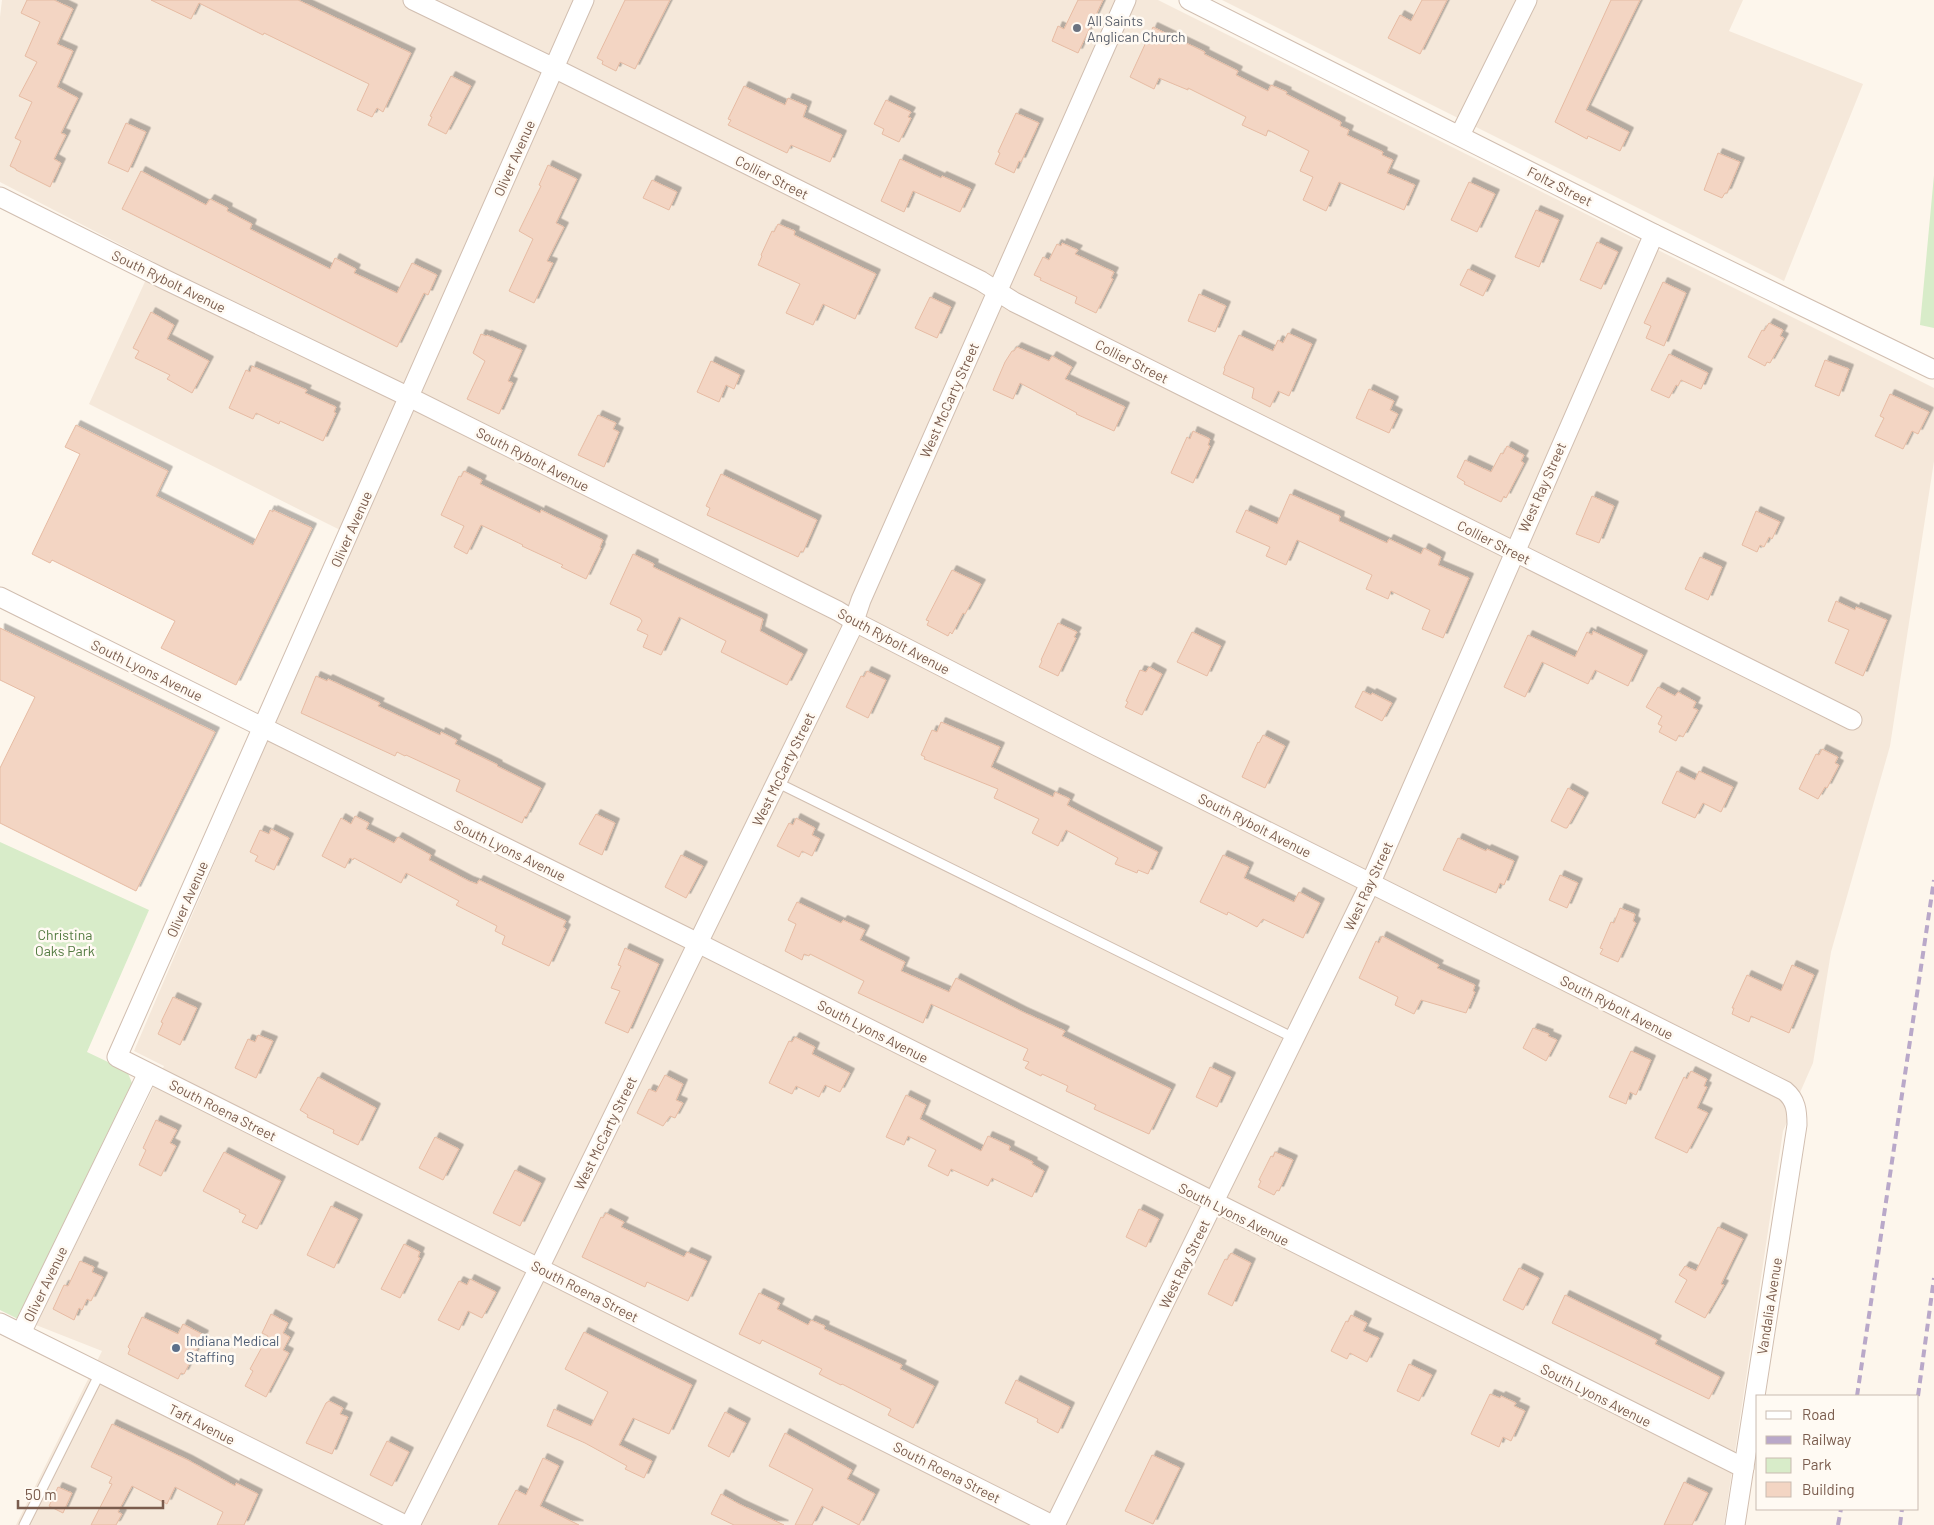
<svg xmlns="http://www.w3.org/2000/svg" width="1934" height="1525" viewBox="0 0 1934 1525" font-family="Barlow,sans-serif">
<defs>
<filter id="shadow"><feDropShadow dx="4.5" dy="-4.5" stdDeviation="0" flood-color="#0004"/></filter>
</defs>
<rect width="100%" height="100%" fill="#fdf6ec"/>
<g fill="#f5e8da">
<polygon points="2,0 1158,0 1934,388 1934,461 1890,746 1831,952 1813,1063 1783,1131 1724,1525 16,1525 102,1351 36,1325 164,1066 134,1051 354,537 89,404 154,262 0,182 0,17"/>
<polygon points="1222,0 1743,0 1729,31 1863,84 1784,281"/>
</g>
<g fill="#d8ecc9">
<polygon points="1934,175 1934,328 1920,325"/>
<polygon points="0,842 149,910 87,1052 127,1071 137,1095 26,1323 0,1310"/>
</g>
<g fill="#f3d5c3" stroke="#e6bba3" filter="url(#shadow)">
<polygon points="27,0 54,0 73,9 57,44 73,51 57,87 78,98 61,133 66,135 54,159 61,163 50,187 16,170 16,169 10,166 21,141 15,138 32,102 19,96 37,62 25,56 40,22 21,13"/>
<polygon points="151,0 298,0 411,53 383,112 377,108 372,117 357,110 369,84 264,33 263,35 199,3 191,19"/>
<polygon points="625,0 670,0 635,69 620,62 616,71 602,64 603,61 597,58"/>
<polygon points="1078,0 1103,0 1078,53 1052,41 1058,26 1064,29"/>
<polygon points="1422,0 1447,0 1420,54 1388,38 1400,15 1411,21"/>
<polygon points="1611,0 1640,0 1586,110 1629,132 1620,151 1588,136 1587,139 1555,122"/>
<polygon points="1153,27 1205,52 1204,54 1238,71 1236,75 1268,91 1271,85 1287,92 1286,94 1341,122 1340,126 1349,130 1347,135 1383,152 1382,155 1393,160 1387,173 1415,185 1404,210 1339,182 1326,211 1303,200 1313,177 1300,171 1309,151 1268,130 1266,136 1242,125 1246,117 1188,88 1188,90 1159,78 1154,89 1130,77"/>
<polygon points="451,76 471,86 446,134 428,125 432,117 430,116"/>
<polygon points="744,86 785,105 788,98 807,106 803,117 842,135 830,162 791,145 787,153 728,125 731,120 728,119"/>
<polygon points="886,100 911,112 908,117 911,118 899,142 882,134 884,129 874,124"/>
<polygon points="1016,113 1039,123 1021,162 1019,161 1014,173 995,164 1000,153 998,152"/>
<polygon points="126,123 146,132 128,172 108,163"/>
<polygon points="1718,153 1740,162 1727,193 1725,193 1722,198 1704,190"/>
<polygon points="900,159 941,178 942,176 971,189 960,212 913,191 904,212 881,201"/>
<polygon points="548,165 577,179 556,223 564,227 547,261 553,263 534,303 509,291 533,239 519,231 541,186 539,185"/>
<polygon points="141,171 206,205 210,199 228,208 227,211 252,224 250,229 330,269 335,258 356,269 354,273 397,293 412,263 437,275 428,295 424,293 397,347 122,209"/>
<polygon points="652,180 677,192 669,210 643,198"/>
<polygon points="1469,182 1495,194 1477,232 1451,220"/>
<polygon points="1536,210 1559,220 1539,267 1515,257"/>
<polygon points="778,224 795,231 794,235 876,274 855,319 823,304 813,325 786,313 800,284 758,265 762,256 761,255 772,231 774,232"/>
<polygon points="1597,242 1618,252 1601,289 1580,280"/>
<polygon points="1062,243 1078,250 1075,254 1114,272 1111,278 1113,279 1096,313 1075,303 1077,297 1040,280 1041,278 1034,275 1043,257 1049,260 1057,244 1061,246"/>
<polygon points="1468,269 1491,280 1483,296 1460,285"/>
<polygon points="1663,282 1686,293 1664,346 1646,338 1651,326 1644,323"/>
<polygon points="1199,294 1226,306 1215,332 1188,321"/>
<polygon points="930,297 951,307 937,338 915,328"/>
<polygon points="151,312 174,325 167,339 209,361 192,393 167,379 170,375 135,358 139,351 133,348"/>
<polygon points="1769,323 1783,330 1780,336 1784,338 1770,363 1767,362 1765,366 1748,357 1762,330 1764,331"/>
<polygon points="1288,333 1312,344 1289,396 1278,391 1270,407 1252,398 1254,388 1223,374 1225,369 1224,368 1239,335 1273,351 1278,340 1283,343"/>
<polygon points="481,334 486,336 487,335 522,350 508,381 513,383 499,414 467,399 485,361 473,353"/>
<polygon points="1017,347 1049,361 1052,356 1072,367 1065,379 1125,407 1114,431 1076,414 1077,413 1020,383 1013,399 993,390 1005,362 1012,351 1014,351"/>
<polygon points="1669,354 1708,373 1701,389 1681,380 1678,386 1676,385 1669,398 1651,390"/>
<polygon points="1825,360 1849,369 1839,396 1815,386"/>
<polygon points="711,361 740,375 734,389 726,385 719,402 697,392"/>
<polygon points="252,366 307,390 305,393 336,407 334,412 336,413 323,441 280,421 279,424 256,413 253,419 229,408 246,370 250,372"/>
<polygon points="1369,389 1394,401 1390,410 1398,414 1389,433 1356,418"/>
<polygon points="1890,394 1929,412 1918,434 1912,431 1903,449 1875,436 1884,418 1880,416"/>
<polygon points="598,415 616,423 613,429 619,432 604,467 578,455"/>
<polygon points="76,425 168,471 156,496 253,545 270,510 273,512 273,510 312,528 236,685 161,648 175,621 52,560 50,563 32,554 80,454 65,447"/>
<polygon points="1193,431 1210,439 1208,445 1210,446 1193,483 1171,473 1187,437 1190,439"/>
<polygon points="1507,446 1524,455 1521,461 1524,463 1506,498 1504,496 1501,502 1464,484 1465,482 1457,477 1465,460 1491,472 1501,453 1503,454"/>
<polygon points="464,471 482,480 480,484 540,513 541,510 603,540 600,547 601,548 586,579 561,567 563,565 522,546 523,545 481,525 467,554 454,547 464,526 441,515 459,476 461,477"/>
<polygon points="721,474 817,520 803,552 801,551 798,557 707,515 710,508 706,506"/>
<polygon points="1290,494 1340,516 1339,521 1387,543 1389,539 1421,554 1424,548 1441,557 1438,565 1469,578 1443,638 1422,629 1430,610 1391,591 1388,599 1366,589 1372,575 1297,540 1286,565 1266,556 1270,547 1236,532 1246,510 1277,524"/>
<polygon points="1592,496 1614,506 1599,543 1576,534"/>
<polygon points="1756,511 1780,522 1772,539 1769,537 1764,547 1760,545 1757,552 1742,545"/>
<polygon points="633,554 654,564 653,567 763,619 760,631 803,654 787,685 721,652 726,641 679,617 661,655 643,647 648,635 637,630 642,621 640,618 610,604"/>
<polygon points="1700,557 1722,567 1708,600 1685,589"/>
<polygon points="952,570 981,584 965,614 963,613 952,634 950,632 948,636 927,625 929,621 926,620"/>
<polygon points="1836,601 1855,610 1856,607 1887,620 1863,676 1835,663 1849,630 1828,621"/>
<polygon points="1058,623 1077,632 1074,637 1076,638 1058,676 1039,667 1042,661 1041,660"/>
<polygon points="0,628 215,732 136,891 0,823 0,768 35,697 0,680"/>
<polygon points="1593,631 1643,655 1628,686 1595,670 1588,684 1542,662 1525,697 1504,687 1528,635 1575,657 1587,632 1592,635"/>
<polygon points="1192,632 1221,646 1207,676 1177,662"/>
<polygon points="1149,667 1162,674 1142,715 1125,707 1128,702 1126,701 1140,670 1146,672"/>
<polygon points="867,671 886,680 868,718 846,707 861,676 864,677"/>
<polygon points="316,676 327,681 328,679 380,703 378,706 440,735 441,732 457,740 455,744 498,765 497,766 541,788 526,817 525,816 522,823 456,791 460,780 406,755 405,756 397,752 395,756 301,713"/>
<polygon points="1658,687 1675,696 1678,692 1696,702 1693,708 1698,710 1683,737 1679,735 1676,741 1659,732 1662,726 1658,724 1662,716 1646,707"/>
<polygon points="1363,691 1371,695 1372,693 1392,703 1382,721 1355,707"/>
<polygon points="941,722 1000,747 991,767 1053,797 1055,792 1070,799 1067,805 1076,810 1158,852 1148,874 1138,870 1137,873 1115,864 1118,858 1066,830 1058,846 1032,833 1039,819 994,798 998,789 924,759 925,757 921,755 932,730 937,732"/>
<polygon points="1263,735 1285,746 1265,788 1242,777 1258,742 1259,743"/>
<polygon points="1822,749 1838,757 1835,763 1839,765 1827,788 1825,787 1818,799 1799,789 1816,754 1819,755"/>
<polygon points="1677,771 1695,780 1699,771 1733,787 1721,812 1703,803 1695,818 1662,803"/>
<polygon points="1568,788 1584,797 1567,828 1565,828 1551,821"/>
<polygon points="596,814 615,823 602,855 579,844"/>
<polygon points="355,816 369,823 366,829 394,843 398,837 431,855 429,860 469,881 477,884 479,880 566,921 563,927 566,929 549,966 502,944 505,936 495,931 497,926 456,905 459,901 406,873 401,883 354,858 353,860 350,858 345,868 322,856 341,818 351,824"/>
<polygon points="796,818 815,828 812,835 820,839 812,856 802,851 799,857 777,846 789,823 793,825"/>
<polygon points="271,829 289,838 274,870 255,861 258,856 250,852 260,830 269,834"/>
<polygon points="1458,838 1486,851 1487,849 1514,861 1504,885 1500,883 1496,893 1443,870"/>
<polygon points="681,855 703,866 686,898 665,887"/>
<polygon points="1223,855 1249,867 1244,878 1294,902 1299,892 1320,903 1303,938 1263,919 1257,927 1228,912 1227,915 1200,902"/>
<polygon points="1560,875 1578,883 1567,908 1549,900"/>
<polygon points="797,902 841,923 843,920 865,930 860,940 905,962 901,971 949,992 956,978 1023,1012 1065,1031 1062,1036 1171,1089 1149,1134 1094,1109 1096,1105 1066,1091 1068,1086 1042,1074 1041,1076 1025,1068 1029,1062 1023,1060 1028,1049 931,1004 923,1023 858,993 864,981 810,954 809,956 804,954 802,960 785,951 796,924 788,920"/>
<polygon points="1620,908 1635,914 1633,921 1636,923 1618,962 1600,954 1603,949 1600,948 1611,922 1614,923"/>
<polygon points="1382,936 1439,965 1437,968 1475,985 1473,991 1475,992 1466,1013 1421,1000 1414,1014 1395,1005 1398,997 1359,978 1376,941 1379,943"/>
<polygon points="625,948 659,964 628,1033 605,1023 620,991 611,988 621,966 618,965"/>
<polygon points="1792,965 1814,975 1789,1033 1751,1016 1749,1022 1732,1014 1734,1008 1732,1008 1747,975 1781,991"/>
<polygon points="173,997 197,1008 180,1045 158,1034 163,1023 161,1022"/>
<polygon points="1533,1028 1549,1034 1548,1036 1557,1040 1546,1061 1523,1048"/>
<polygon points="258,1035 273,1041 256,1078 235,1068 248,1039 255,1042"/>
<polygon points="795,1037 815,1047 812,1054 850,1073 840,1092 825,1085 819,1097 796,1086 792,1094 769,1083 789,1041 792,1042"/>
<polygon points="1631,1051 1651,1060 1636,1095 1630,1092 1626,1104 1609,1097"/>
<polygon points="1210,1067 1231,1077 1217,1107 1196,1097"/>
<polygon points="1691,1071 1707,1079 1704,1086 1707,1087 1697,1108 1708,1113 1687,1153 1655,1138 1684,1077 1687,1079"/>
<polygon points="665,1075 683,1084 676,1100 683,1103 675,1118 670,1116 663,1126 637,1113 649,1089 656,1092"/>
<polygon points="318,1077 376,1108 358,1145 333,1133 334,1130 307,1117 308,1115 300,1110"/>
<polygon points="906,1095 926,1105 920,1119 981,1151 988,1136 1010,1146 1009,1150 1033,1162 1032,1164 1044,1171 1032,1197 992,1178 988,1186 951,1169 948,1176 928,1166 936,1150 908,1136 904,1145 886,1137"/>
<polygon points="156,1120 177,1130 170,1143 176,1146 161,1176 139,1165 146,1150 143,1148"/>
<polygon points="435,1137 459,1149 443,1180 419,1168"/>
<polygon points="224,1152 281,1181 257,1229 242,1222 246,1215 239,1212 240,1210 203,1191"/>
<polygon points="1275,1152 1293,1160 1279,1191 1277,1190 1274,1195 1258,1187 1261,1181 1259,1180 1271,1156 1273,1157"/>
<polygon points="515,1170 541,1183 520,1226 493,1213"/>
<polygon points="331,1206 358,1219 334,1268 307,1255"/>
<polygon points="1139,1209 1159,1219 1146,1247 1126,1237"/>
<polygon points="606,1213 624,1222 621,1227 684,1257 687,1252 707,1261 688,1301 647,1282 645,1287 582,1257 601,1217 603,1218"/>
<polygon points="1718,1227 1743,1239 1721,1284 1724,1285 1705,1318 1675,1302 1687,1280 1679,1275 1685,1266 1696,1271"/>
<polygon points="404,1244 420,1252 418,1257 420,1258 400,1298 381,1289"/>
<polygon points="1231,1253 1251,1263 1232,1306 1208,1294 1225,1259 1227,1260"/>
<polygon points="80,1261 94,1267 92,1272 103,1277 91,1301 87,1299 82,1310 79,1308 74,1320 53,1309 64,1285 68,1286"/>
<polygon points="1519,1268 1539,1278 1523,1310 1503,1300"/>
<polygon points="470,1279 496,1292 482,1318 468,1311 459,1330 438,1320 459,1281 467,1285"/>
<polygon points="759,1293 780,1303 777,1309 808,1325 811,1320 825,1326 824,1329 902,1365 900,1369 934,1386 913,1428 888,1415 891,1409 842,1384 841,1385 819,1374 822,1369 762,1340 760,1344 739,1334"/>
<polygon points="1565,1295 1657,1340 1655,1344 1720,1377 1709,1399 1552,1323"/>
<polygon points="271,1314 288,1323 283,1333 290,1337 283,1350 289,1353 266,1397 245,1386 253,1371 250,1369 268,1336 262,1333"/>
<polygon points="1351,1315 1367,1323 1363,1331 1379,1338 1367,1362 1350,1353 1347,1359 1331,1351 1346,1321 1348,1322"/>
<polygon points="142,1317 178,1334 183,1324 204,1335 184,1374 181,1373 178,1379 128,1354 130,1349 128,1347"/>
<polygon points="584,1332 692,1385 669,1434 633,1418 619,1445 652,1461 644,1478 625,1469 627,1466 585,1443 547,1426 554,1409 591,1426 608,1392 565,1369"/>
<polygon points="1409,1364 1432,1375 1419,1401 1397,1391"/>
<polygon points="1016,1380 1070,1407 1058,1433 1037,1422 1038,1419 1005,1403"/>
<polygon points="1490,1394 1500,1398 1501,1396 1516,1403 1514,1406 1525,1411 1511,1441 1503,1437 1499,1447 1471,1434"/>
<polygon points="329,1401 343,1408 340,1414 348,1417 332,1454 306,1443 326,1403"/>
<polygon points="725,1412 746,1423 729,1457 708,1446"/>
<polygon points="112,1424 188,1460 235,1486 236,1483 258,1494 244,1525 217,1525 223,1512 175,1487 167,1504 132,1486 118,1512 122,1514 116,1525 91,1525 112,1484 109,1483 112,1477 91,1467"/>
<polygon points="785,1433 852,1470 847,1479 875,1494 859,1525 822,1506 812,1525 795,1525 813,1489 769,1466"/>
<polygon points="387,1441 409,1452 392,1486 370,1475"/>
<polygon points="1152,1455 1180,1468 1153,1524 1125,1511"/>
<polygon points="543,1458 559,1466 540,1506 579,1525 498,1525 516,1490 526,1495"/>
<polygon points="1684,1482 1708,1493 1692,1525 1664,1525"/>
<polygon points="58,1487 72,1493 63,1513 49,1506"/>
<polygon points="721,1494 739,1504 784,1525 734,1525 711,1514"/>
</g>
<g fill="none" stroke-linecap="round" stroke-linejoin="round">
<g stroke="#d1beb0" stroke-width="11">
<g id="service">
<polyline points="776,782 1294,1038"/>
<polyline points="24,1525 100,1373"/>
</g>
</g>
<g stroke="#d1beb0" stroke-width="21">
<g id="minor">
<polyline points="413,0 554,68 981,281 1014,302 1852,720"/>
<polyline points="584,0 117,1057 1052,1525"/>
<polyline points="1189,0 1654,234 1932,369"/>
<polyline points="1460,135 1527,0"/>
<path d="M 0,197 L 164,279 L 409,397 L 838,611 L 861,625 L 1097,746 L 1785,1091 C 1796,1100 1797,1111 1797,1125 L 1735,1525"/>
<polyline points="0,597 698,943 1744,1468"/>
<polyline points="0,1323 405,1525"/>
<polyline points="21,1333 148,1073"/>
<polyline points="410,1525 539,1268 851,630 861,600 1126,0"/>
<polyline points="1055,1525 1371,882 1654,234"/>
</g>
</g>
<use href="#service" stroke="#fff" stroke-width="9"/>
<use href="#minor" stroke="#fff" stroke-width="19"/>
<g stroke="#b9a8c9" stroke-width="4" stroke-dasharray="8 5" stroke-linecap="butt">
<polyline points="1857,1396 1934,880"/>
<polyline points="1918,1396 1934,1278"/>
<polyline points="1838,1525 1841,1509"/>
<polyline points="1900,1525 1902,1509"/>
</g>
</g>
<circle fill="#6b7280" stroke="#fffaf3" stroke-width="2" cx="1077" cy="28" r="5"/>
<circle fill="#5c6f8a" stroke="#fffaf3" stroke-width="2" cx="176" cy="1348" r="5"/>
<g text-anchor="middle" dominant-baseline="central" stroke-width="5" stroke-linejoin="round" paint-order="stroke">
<g font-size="14" fill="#5b616d" stroke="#fffaf3" text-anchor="start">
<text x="1087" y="20">All Saints<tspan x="1087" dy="16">Anglican Church</tspan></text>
</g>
<g font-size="14" fill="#7a5c4d" stroke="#fffaf3">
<text transform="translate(514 158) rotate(-66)">Oliver Avenue</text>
<text transform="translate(772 177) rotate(27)">Collier Street</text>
<text transform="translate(1560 186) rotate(27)">Foltz Street</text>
<text transform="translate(169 281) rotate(26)">South Rybolt Avenue</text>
<text transform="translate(1132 361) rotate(27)">Collier Street</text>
<text transform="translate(949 400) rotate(-66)">West McCarty Street</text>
<text transform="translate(533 459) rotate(27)">South Rybolt Avenue</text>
<text transform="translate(1542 487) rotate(-66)">West Ray Street</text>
<text transform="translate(351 529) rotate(-66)">Oliver Avenue</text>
<text transform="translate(1494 542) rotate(27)">Collier Street</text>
<text transform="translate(894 641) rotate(28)">South Rybolt Avenue</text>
<text transform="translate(147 670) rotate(26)">South Lyons Avenue</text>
<text transform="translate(783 769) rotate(-64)">West McCarty Street</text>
<text transform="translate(1255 825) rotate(27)">South Rybolt Avenue</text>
<text transform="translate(510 850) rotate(26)">South Lyons Avenue</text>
<text transform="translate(1368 886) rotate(-65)">West Ray Street</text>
<text transform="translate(187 899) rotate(-66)">Oliver Avenue</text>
<text transform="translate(1617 1007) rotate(27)">South Rybolt Avenue</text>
<text transform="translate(873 1031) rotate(27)">South Lyons Avenue</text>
<text transform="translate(223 1110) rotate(27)">South Roena Street</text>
<text transform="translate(605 1133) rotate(-64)">West McCarty Street</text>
<text transform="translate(1234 1214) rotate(27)">South Lyons Avenue</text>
<text transform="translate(1184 1264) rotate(-64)">West Ray Street</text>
<text transform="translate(45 1284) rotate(-64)">Oliver Avenue</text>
<text transform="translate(585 1291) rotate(27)">South Roena Street</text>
<text transform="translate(1769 1306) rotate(-81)">Vandalia Avenue</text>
<text transform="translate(1596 1395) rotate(27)">South Lyons Avenue</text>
<text transform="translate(202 1424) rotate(27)">Taft Avenue</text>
<text transform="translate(947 1472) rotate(27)">South Roena Street</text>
</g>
<g font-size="14" fill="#537a41" stroke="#fffaf3">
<text x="65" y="934">Christina<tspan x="65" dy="16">Oaks Park</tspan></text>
</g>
<g font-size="14" fill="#4e5e75" stroke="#fffaf3" text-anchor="start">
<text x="186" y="1340">Indiana Medical<tspan x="186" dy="16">Staffing</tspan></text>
</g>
</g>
<rect x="1756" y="1395" width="162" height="115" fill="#fffaf3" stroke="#cabbb1"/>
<rect x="1766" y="1411" width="25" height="8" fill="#ffffff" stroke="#cabbb1"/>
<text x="1802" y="1420" font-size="15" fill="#7a5c4d">Road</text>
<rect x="1766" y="1436" width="25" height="8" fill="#b9a8c9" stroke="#cabbb1"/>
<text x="1802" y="1445" font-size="15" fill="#7a5c4d">Railway</text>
<rect x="1766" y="1458" width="25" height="15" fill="#d8ecc9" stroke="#cabbb1"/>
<text x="1802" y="1470" font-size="15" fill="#7a5c4d">Park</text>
<rect x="1766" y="1482" width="25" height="15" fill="#f3d5c3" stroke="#cabbb1"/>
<text x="1802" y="1495" font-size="15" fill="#7a5c4d">Building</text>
<path d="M18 1500v8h145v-8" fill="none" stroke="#7a5c4d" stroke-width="2.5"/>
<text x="25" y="1500" font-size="15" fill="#7a5c4d" stroke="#fffaf3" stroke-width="4" paint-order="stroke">50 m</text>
</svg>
